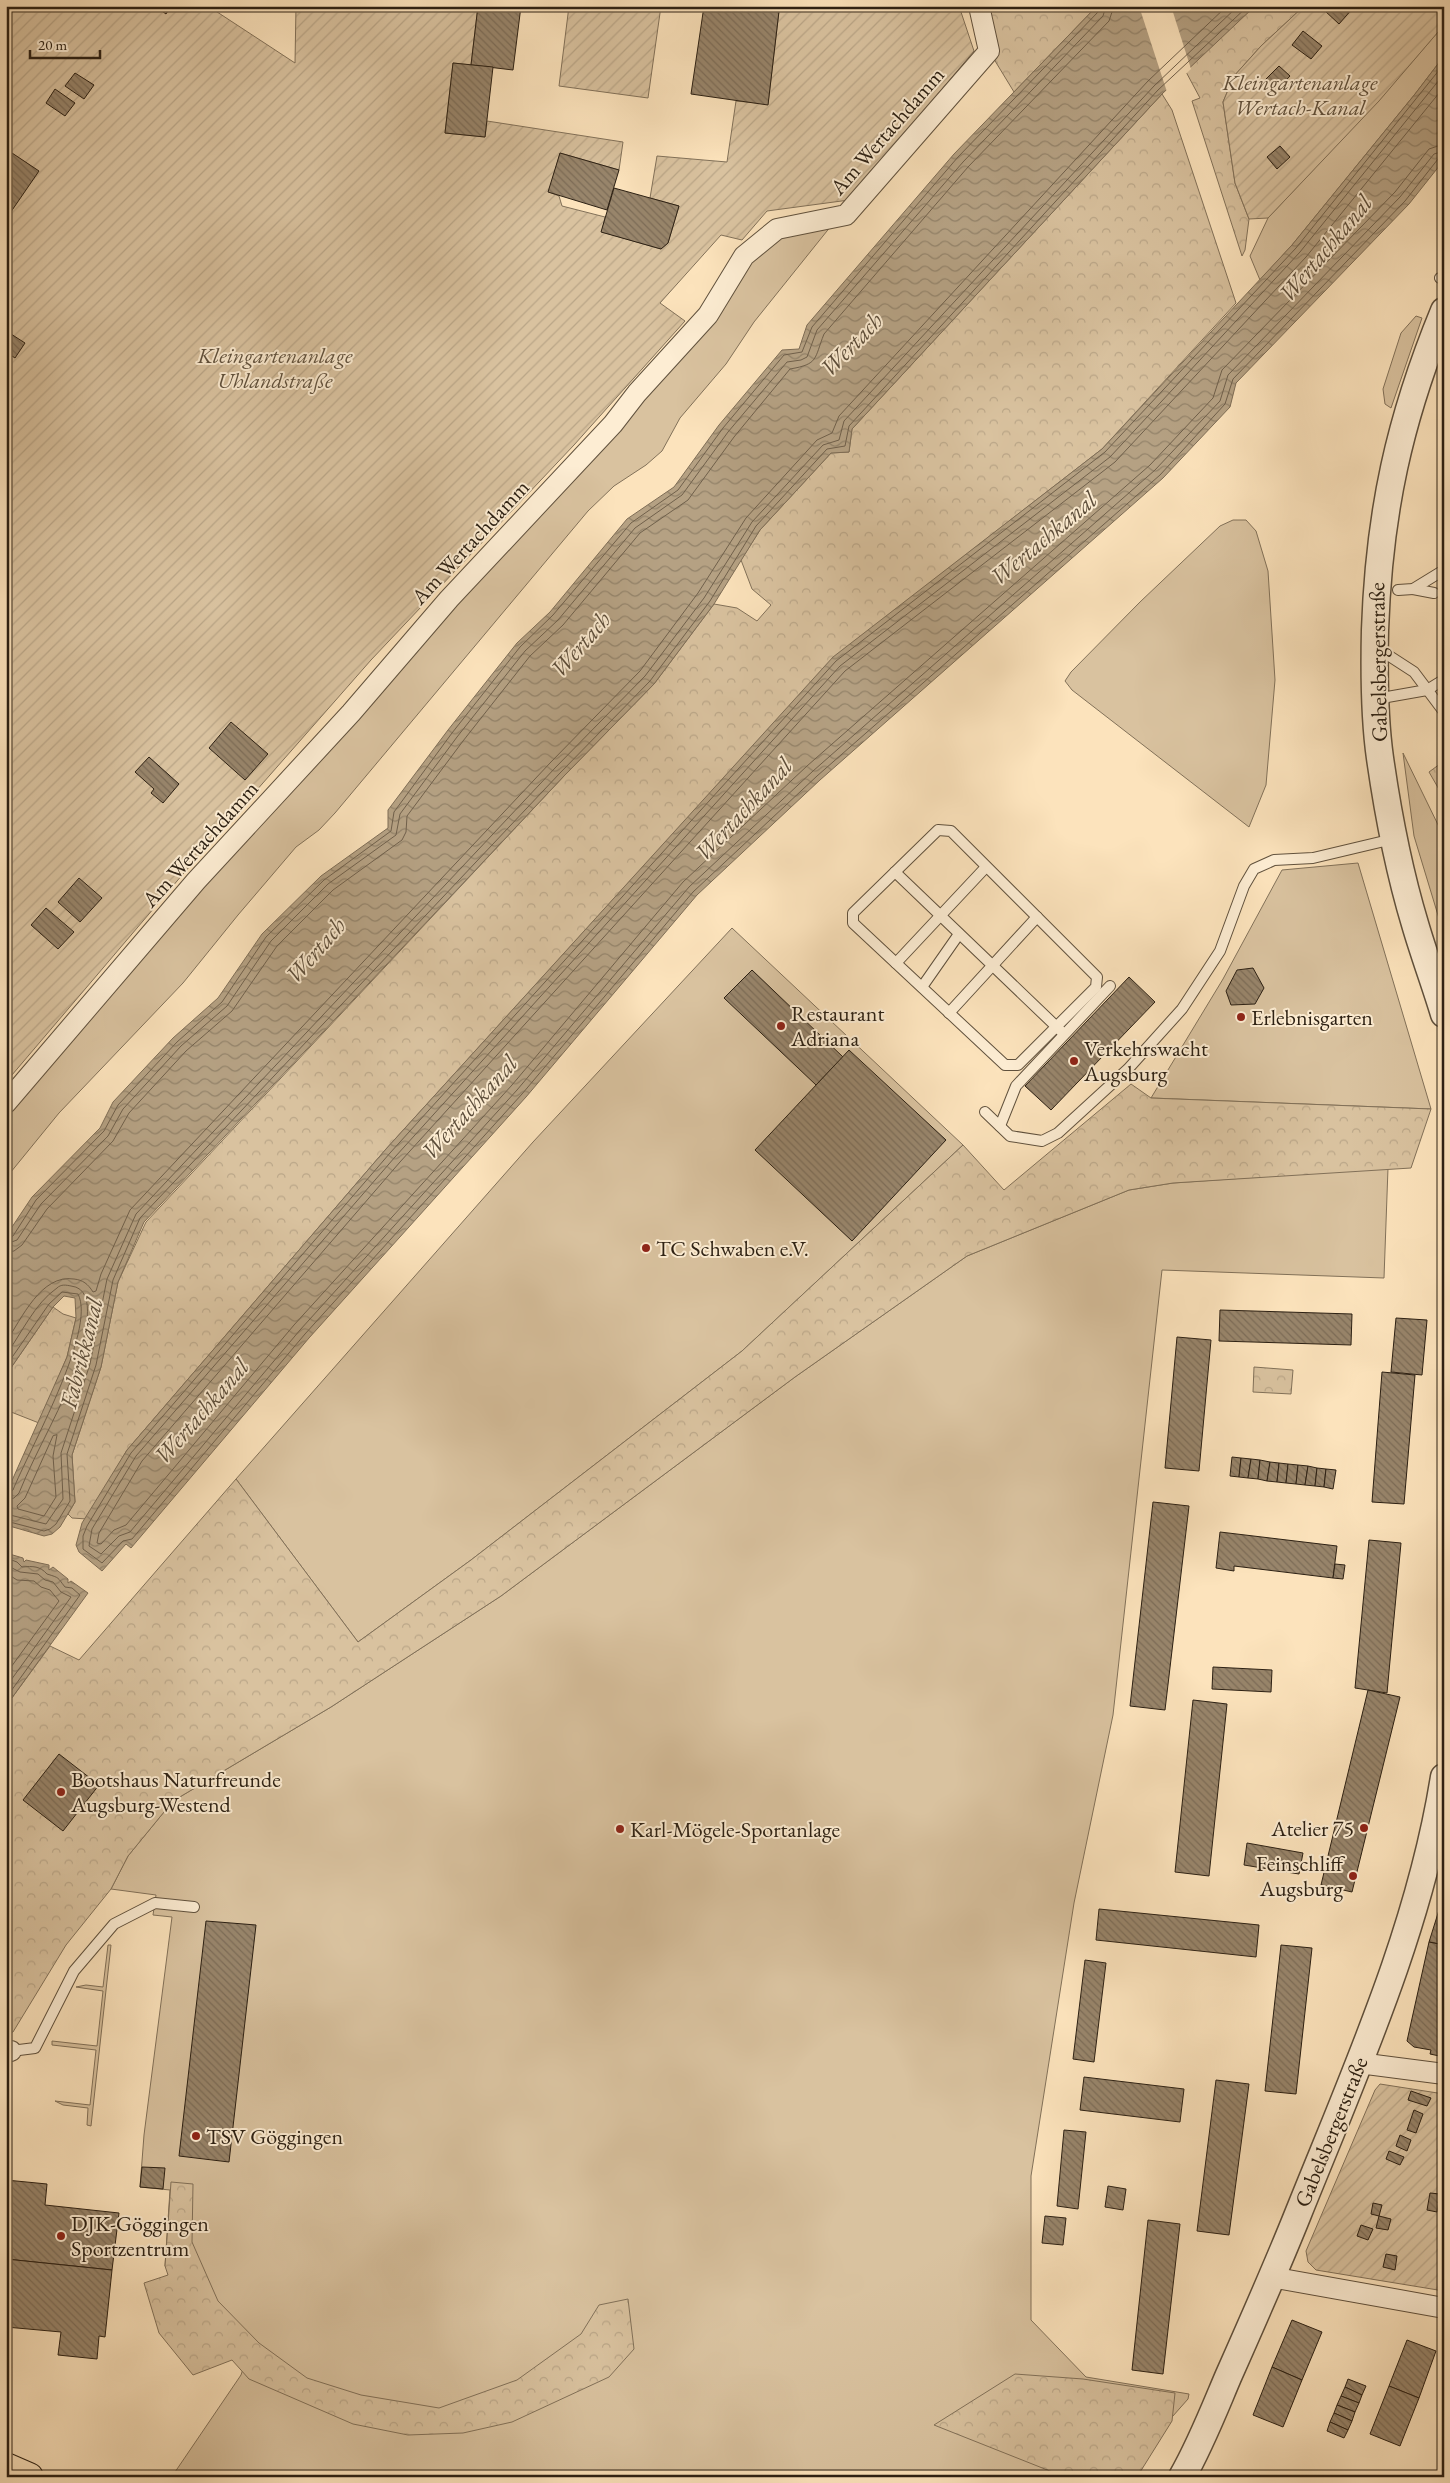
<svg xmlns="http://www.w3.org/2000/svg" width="1450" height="2483" viewBox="0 0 1450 2483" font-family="'EB Garamond',serif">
<defs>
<pattern id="forest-crowns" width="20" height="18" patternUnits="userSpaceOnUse" patternTransform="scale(1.25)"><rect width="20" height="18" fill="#d9c29f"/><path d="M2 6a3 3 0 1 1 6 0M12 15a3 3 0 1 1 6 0" fill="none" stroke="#baa688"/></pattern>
<pattern id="garden-furrows" width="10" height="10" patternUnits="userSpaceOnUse" patternTransform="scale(1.25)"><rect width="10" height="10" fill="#d9c29f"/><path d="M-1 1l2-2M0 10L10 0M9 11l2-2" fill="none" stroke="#baa688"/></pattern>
<pattern id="water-waves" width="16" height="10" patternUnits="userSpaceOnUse" patternTransform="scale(1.25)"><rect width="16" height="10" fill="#b5a183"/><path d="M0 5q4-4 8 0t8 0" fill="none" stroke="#93836a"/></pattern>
<pattern id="building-back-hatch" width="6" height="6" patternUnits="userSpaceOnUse" patternTransform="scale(1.25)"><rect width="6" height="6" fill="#98856b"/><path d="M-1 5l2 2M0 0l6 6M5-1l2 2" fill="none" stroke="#7c6c57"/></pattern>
</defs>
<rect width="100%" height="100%" fill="#fce3bc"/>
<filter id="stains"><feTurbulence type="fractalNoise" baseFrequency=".004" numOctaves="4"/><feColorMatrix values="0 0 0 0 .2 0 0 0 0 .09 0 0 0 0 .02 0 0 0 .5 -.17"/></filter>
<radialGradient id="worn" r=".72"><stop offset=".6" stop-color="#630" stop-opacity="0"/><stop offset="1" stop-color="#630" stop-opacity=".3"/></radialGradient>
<g fill="#d9c29f" stroke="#827159">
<polygon points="1444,25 1444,56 1415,94 1292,245 1260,280 1250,256 1268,218 1379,100"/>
<polygon points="831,226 754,322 726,364 680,418 662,451 646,465 614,486 588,511 335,813 319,830 296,847 238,915 183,983 59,1113 6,1178 6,1114 201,887 745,269 774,239"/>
<polygon points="1416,316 1422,318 1391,408 1385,404 1383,389 1401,333"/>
<polygon points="1233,520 1246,520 1256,531 1268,571 1275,680 1266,785 1249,827 1072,690 1065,681 1071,672 1140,602 1220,526"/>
<polygon points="1403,753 1444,837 1444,935 1414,836"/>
<polygon points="1358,863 1431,1109 1151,1098 1223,979 1282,870"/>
<polygon points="732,928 963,1145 742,1351 471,1560 358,1642 236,1479 533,1142"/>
<polygon points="1388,1168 1384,1278 1162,1270 1113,1715 1074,1903 1031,2176 1031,2320 1086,2377 1189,2394 1188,2399 1119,2477 185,2477 175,2472 241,2375 250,2347 165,2266 170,2190 140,2187 144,2135 172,1917 153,1915 156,1895 111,1889 128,1856 173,1801 331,1707 501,1596 795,1377 967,1256 1129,1190 1173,1183"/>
<polygon points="108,1945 111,1945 91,2126 87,2125 88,2108 63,2105 55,2101 90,2105 96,2050 52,2045 52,2041 97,2046 103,1991 76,1987 86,1985 103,1987"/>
</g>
<g fill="url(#forest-crowns)" stroke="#827159">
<polygon points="979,6 1097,6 1014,92 989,51"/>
<polygon points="1255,6 1304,6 1261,46 1234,76 1223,102 1235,183 1249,219 1245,250 1242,256 1192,101 1200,98 1185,70"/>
<polygon points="1162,94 1172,110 1236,303 1102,449 833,658 386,1149 127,1450 87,1519 72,1518 68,1514 75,1502 72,1455 101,1367 118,1282 146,1222 564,776 654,684 714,604 737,608 757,621 771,605 752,589 741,560 760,530 831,453 849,452 852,429"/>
<polygon points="1444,761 1444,798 1429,772"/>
<polygon points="1131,1084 1151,1098 1431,1109 1411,1168 1173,1183 1129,1190 967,1256 795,1377 501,1596 331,1707 173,1801 128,1856 111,1889 66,1945 13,2032 6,2034 6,1706 50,1646 79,1660 236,1479 358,1642 471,1560 742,1351 963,1145 1004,1190"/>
<polygon points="53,1307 63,1314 76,1318 67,1357 39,1423 6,1410 6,1375"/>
<polygon points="1254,1367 1293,1370 1291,1394 1253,1392"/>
<polygon points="171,2182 193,2184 192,2242 218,2301 259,2343 307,2378 361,2395 439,2408 517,2380 581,2334 599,2305 628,2299 634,2349 609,2377 512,2422 463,2433 408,2435 353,2424 249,2379 232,2360 193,2375 159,2333 144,2283 168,2275 165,2266"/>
<polygon points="1015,2374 1083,2379 1175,2393 1172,2421 1137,2477 1065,2477 934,2425"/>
</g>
<g fill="url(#garden-furrows)" stroke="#827159">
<polygon points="6,6 208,6 295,63 296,6 478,6 471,65 453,63 445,133 485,137 487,121 623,142 619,170 560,153 549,192 559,196 562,206 605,217 602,232 661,249 668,243 679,206 650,198 657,156 727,162 736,101 768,104 779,11 744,6 959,6 974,51 849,200 767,211 742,240 721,235 660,303 685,321 574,445 371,660 183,874 6,1082"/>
<polygon points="569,6 661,6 648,98 559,86"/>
<polygon points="1304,6 1444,6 1444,25 1379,101 1268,218 1249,219 1235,183 1223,102 1234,76 1261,46"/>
<polygon points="1380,2084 1444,2094 1444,2291 1316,2270 1308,2262 1306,2251 1375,2090"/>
</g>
<g fill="url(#water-waves)" stroke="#7e6d56">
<polygon points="1097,6 1255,6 1162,94 852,429 849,452 831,453 760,530 714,604 654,684 564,776 144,1222 118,1282 101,1367 72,1455 75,1502 60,1527 52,1534 44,1536 6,1525 6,1494 67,1357 76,1318 75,1298 64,1296 53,1307 6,1375 6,1236 32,1197 100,1128 113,1102 173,1038 218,998 262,934 321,876 388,828 388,810 448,730 517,643 550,612 627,519 674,487 719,425 782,350 799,349 807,325 954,154"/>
<polygon points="1444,56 1444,160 1409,204 1236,383 1230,407 1163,478 820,780 697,895 526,1097 309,1338 131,1548 126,1544 102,1571 79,1552 76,1545 82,1523 127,1450 386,1149 833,657 1102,449 1292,245 1415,94"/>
<polygon points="6,1553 23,1558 24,1562 26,1560 49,1565 49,1570 53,1567 68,1579 68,1583 71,1581 88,1593 6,1706"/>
</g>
<polygon fill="#fce3bc" points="1139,6 1171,6 1191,69 1167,92"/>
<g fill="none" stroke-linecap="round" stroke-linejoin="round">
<g stroke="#70604b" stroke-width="1">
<polyline points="1444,64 1296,248 1105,452 836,661 390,1153 131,1453 87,1526 83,1536 83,1549 102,1563 123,1541 132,1539 305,1334 522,1094 693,892 817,776 1160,475 1225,404 1233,379 1405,201 1438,159 1444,157"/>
<polyline points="1444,74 1300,252 1110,457 840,666 395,1157 136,1456 92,1529 89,1546 101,1554 119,1536 130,1532 300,1330 517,1090 689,887 813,771 1155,470 1220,401 1228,375 1400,197 1434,154 1444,151"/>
<polyline points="1444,87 1306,257 1115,462 845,671 400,1162 142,1461 99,1533 97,1543 101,1544 114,1530 126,1525 294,1325 512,1085 683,882 807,766 1150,465 1213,398 1222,370 1395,192 1429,149 1444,144"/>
<polyline points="6,1238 13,1236 36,1200 104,1131 118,1105 177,1042 222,1002 266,937 324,880 391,831 394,812 452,733 520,647 553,615 631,523 678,490 723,428 784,355 802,352 812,327 958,157 1098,12 1100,6"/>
<polyline points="6,1244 17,1240 41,1204 108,1136 123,1109 181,1046 227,1006 271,941 328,884 396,835 400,814 457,737 525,651 558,620 635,528 682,495 728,432 787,362 801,360 807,357 817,330 963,162 1103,16 1106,6"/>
<path d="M 6,1252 L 14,1251 L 22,1245 L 47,1209 L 113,1141 L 129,1113 L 186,1051 L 232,1011 L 277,946 L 333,890 L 402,840 L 406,832 L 407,816 L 463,741 L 530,656 L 563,625 L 640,533 L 688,500 L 734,437 L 790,369 C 819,364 814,359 824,334 L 968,167 L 1109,21 L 1114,6"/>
<path d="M 6,1342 C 22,1318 41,1274 74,1279 C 83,1280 88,1284 93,1292 L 96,1291 L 101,1274 L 130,1210 L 550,763 L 640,671 L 698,593 L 746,518 L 817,440 L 832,433 L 839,416 L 1148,81 L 1227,6"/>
<path d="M 6,1355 C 21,1334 35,1303 57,1288 C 61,1284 66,1285 71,1286 C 100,1289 83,1341 78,1360 C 64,1406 37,1448 19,1493 L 14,1498 L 6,1500"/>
<path d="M 6,1366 L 49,1304 L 62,1292 L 78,1294 C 97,1330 28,1452 13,1490 L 6,1494"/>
<polygon points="57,1435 53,1456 56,1497 44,1516 18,1509 17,1506 25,1498 53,1436"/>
<polyline points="6,1514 46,1524 63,1499 61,1453 90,1364 107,1279 136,1214 555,768 645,676 704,598 752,522 823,445 839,440 844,421 1154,86 1238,6"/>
<polyline points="6,1521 44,1531 50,1529 56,1524 70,1501 67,1454 96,1365 113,1280 140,1218 560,773 650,681 710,601 756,526 827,449 845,446 849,426 1158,90 1248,6"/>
<path d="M 6,1558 L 17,1562 L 22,1567 C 33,1566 40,1566 47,1574 C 60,1578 57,1577 65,1587 L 72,1588 L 80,1595 L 6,1698"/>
<polyline points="6,1565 20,1572 38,1574 45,1580 53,1582 61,1592 71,1597 6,1687"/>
<polyline points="6,1573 17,1580 34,1581 41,1587 50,1590 59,1601 6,1674"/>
</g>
</g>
<g fill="url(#building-back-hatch)" stroke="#2c2013">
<polygon points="155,6 171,6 166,14"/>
<polygon points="478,6 521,6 513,70 471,65"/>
<polygon points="744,6 779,11 768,105 691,94 704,6"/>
<polygon points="1328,6 1350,6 1353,8 1339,24 1324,10"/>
<polygon points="1303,31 1322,46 1311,59 1292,45"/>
<polygon points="453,63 493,67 485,137 445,133"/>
<polygon points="1279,66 1290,76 1275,92 1263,82"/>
<polygon points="75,73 94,85 84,99 65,86"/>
<polygon points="55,89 75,103 65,116 46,103"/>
<polygon points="1280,146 1290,157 1277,169 1267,157"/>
<polygon points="6,149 39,171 6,219"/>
<polygon points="560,153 619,170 607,210 548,192"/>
<polygon points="614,188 679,206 668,243 661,249 601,232"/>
<polygon points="11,334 25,343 15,358 6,352 6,340"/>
<polygon points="231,722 268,754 245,780 209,748"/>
<polygon points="149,757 179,784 163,803 151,793 154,789 135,772"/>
<polygon points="79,878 102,898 80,922 58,902"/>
<polygon points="46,908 74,932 58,949 31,925"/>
<polygon points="1253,968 1264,988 1255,1004 1231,1005 1226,991 1237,970"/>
<polygon points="752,970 843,1057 816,1085 724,998"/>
<polygon points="1129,977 1155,1002 1051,1110 1025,1086"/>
<polygon points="849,1050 946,1140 852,1241 755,1150"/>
<polygon points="1220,1310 1352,1314 1351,1345 1219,1341"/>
<polygon points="1396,1318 1427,1320 1422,1375 1391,1372"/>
<polygon points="1177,1337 1211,1340 1199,1471 1165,1468"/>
<polygon points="1382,1372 1415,1375 1404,1504 1372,1502"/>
<polygon points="1232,1457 1241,1458 1239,1477 1230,1476"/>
<polygon points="1241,1458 1251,1459 1248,1478 1239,1477"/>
<polygon points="1251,1459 1260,1460 1258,1479 1248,1478"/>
<polygon points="1260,1460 1270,1462 1267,1481 1258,1479"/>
<polygon points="1270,1462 1279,1463 1277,1482 1267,1481"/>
<polygon points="1279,1463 1288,1464 1286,1483 1277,1482"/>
<polygon points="1288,1464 1298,1465 1296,1484 1286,1483"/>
<polygon points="1298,1465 1308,1466 1305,1485 1296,1484"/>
<polygon points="1308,1466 1317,1468 1315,1486 1305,1485"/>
<polygon points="1317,1468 1326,1469 1324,1487 1315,1486"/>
<polygon points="1326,1469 1336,1470 1333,1489 1324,1487"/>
<polygon points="1153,1502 1189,1506 1165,1710 1130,1706"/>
<polygon points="1220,1532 1337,1546 1333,1578 1234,1566 1234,1571 1216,1568"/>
<polygon points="1369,1540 1401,1543 1387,1693 1355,1688"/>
<polygon points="1335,1564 1345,1565 1343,1579 1333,1578"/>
<polygon points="1213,1667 1272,1670 1271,1692 1212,1689"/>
<polygon points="1368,1690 1400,1697 1352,1892 1321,1885"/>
<polygon points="1193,1700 1227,1704 1209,1876 1175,1872"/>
<polygon points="59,1754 99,1785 63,1831 23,1800"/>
<polygon points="1247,1843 1303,1853 1299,1874 1244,1865"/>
<polygon points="1444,1894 1444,1945 1429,1942"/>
<polygon points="1099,1909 1259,1925 1256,1957 1096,1940"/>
<polygon points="206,1921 256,1925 229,2162 179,2156"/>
<polygon points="1429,1942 1444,1945 1444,2057 1430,2054 1431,2050 1414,2047 1407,2041"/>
<polygon points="1281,1945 1312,1948 1296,2094 1265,2091"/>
<polygon points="1085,1960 1106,1963 1094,2062 1073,2059"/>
<polygon points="1084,2077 1184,2089 1180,2122 1080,2110"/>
<polygon points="1216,2080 1249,2084 1229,2235 1197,2231"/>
<polygon points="1411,2091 1431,2098 1427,2106 1408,2100"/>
<polygon points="1414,2110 1423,2114 1416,2133 1407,2130"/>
<polygon points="1064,2130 1086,2132 1078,2209 1057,2206"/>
<polygon points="1400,2135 1411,2140 1407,2151 1396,2146"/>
<polygon points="1389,2151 1404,2157 1400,2165 1386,2159"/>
<polygon points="142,2167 165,2168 163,2189 140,2187"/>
<polygon points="6,2180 47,2184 45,2205 119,2213 112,2270 6,2259"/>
<polygon points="1108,2186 1126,2189 1123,2210 1105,2207"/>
<polygon points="1430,2193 1440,2194 1437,2212 1427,2210"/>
<polygon points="1440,2194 1444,2195 1444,2204 1438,2203"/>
<polygon points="1373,2203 1382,2205 1379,2216 1371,2214"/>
<polygon points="1045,2216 1066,2218 1063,2245 1042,2243"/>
<polygon points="1379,2216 1391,2219 1388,2230 1376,2228"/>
<polygon points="1148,2220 1180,2224 1163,2374 1132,2370"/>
<polygon points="1361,2225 1373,2229 1368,2240 1357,2236"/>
<polygon points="1386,2254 1397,2256 1395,2270 1383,2267"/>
<polygon points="6,2259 112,2270 105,2337 99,2336 97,2359 58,2355 61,2332 6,2327"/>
<polygon points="1292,2320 1322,2332 1302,2380 1272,2367"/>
<polygon points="1407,2340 1436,2351 1419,2398 1389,2386"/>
<polygon points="1272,2367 1302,2380 1283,2427 1253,2415"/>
<polygon points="1348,2379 1366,2386 1362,2395 1345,2387"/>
<polygon points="1389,2386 1419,2398 1400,2446 1370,2434"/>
<polygon points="1345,2387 1362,2395 1359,2403 1341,2396"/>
<polygon points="1341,2396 1359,2403 1355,2412 1337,2405"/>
<polygon points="1337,2405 1355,2412 1352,2421 1334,2413"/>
<polygon points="1334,2413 1352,2421 1348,2430 1330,2422"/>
<polygon points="1330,2422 1348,2430 1344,2438 1327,2431"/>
</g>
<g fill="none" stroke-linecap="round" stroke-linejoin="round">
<g stroke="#60513d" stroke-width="12">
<g id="service">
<polyline points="1440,278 1444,280"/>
<polyline points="1413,589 1434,593"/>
<polyline points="1398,590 1413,589 1444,570"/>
<polyline points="1377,648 1414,672 1444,712"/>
<polyline points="1376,699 1427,690 1440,682"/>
<polygon points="938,830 951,831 1097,977 1096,987 1018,1065 1005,1065 853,923 853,913"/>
<polyline points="895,872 1064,1034"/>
<polyline points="896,963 986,867"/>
<polyline points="922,987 959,934"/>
<polyline points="949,1013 1037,917"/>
<polyline points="985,1112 1010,1136 1042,1141 1058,1133 1128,1069 1182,1009 1220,951 1244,886 1254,869 1274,860 1313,858 1393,839"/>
<polyline points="1000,1126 1016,1086 1110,986"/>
<polyline points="11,2051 35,2048 74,1971 114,1924 155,1903 194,1907"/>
</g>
</g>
<g stroke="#60513d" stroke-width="22">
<g id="minor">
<polyline points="6,1103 196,881 351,713 449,599 613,424 637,393 708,315 744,256 777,229 846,215 989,51 979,6"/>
<polyline points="6,2052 11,2051"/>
<polyline points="1359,2063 1444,2074"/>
<polyline points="1271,2277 1444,2308"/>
</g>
</g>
<g stroke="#60513d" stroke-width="29">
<g id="tertiary">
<path d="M 1444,311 C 1399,420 1379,513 1375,630 C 1374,673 1374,716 1380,758 C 1388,814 1399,871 1415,924 C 1424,955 1435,984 1444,1014"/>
<path d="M 1182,2477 C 1200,2446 1214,2410 1228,2377 C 1252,2323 1276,2269 1298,2214 C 1355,2072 1420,1929 1444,1777"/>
</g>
</g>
<g stroke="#2c2013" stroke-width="30">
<polyline id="trunk" points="6,2467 29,2477"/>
</g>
<use href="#service" stroke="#fdedd3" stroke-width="10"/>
<use href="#minor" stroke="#fdedd3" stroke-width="20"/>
<use href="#tertiary" stroke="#fdedd3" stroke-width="26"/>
<use href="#trunk" stroke="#fce3bc" stroke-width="28"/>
</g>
<g fill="#8f2418" stroke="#fdedd3" stroke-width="2">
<circle cx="1241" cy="1017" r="5"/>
<circle cx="781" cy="1026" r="5"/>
<circle cx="1074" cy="1061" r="5"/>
<circle cx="646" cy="1248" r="5"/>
<circle cx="61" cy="1792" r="5"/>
<circle cx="1364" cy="1828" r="5"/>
<circle cx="620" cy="1829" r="5"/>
<circle cx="1353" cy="1876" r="5"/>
<circle cx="196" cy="2136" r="5"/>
<circle cx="61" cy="2236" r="5"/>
</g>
<g text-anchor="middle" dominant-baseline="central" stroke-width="4" stroke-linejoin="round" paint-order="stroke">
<g font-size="22" font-style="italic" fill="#60513d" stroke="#fdedd3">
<text x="1300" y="82">Kleingartenanlage<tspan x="1300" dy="25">Wertach-Kanal</tspan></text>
<text x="275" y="355">Kleingartenanlage<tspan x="275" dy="25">Uhlandstraße</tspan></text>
</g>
<g font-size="22" fill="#2c2013" stroke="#fdedd3">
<text transform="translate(887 131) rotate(-49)">Am Wertachdamm</text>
<text transform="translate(470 542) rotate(-47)">Am Wertachdamm</text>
<text transform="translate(1378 662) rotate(-91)">Gabelsbergerstraße</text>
<text transform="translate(200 844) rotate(-48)">Am Wertachdamm</text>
<text transform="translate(1331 2132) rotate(-68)">Gabelsbergerstraße</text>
</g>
<g font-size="22" fill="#2c2013" stroke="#fdedd3" text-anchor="start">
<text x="791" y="1013">Restaurant<tspan x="791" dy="25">Adriana</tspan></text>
<text x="1251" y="1017">Erlebnisgarten</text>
<text x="1084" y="1048">Verkehrswacht<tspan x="1084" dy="25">Augsburg</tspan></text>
<text x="656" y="1248">TC Schwaben e.V.</text>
<text x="71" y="1779">Bootshaus Naturfreunde<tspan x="71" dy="25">Augsburg-Westend</tspan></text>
<text x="1354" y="1828" text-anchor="end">Atelier 75</text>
<text x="630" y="1829">Karl-Mögele-Sportanlage</text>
<text x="1343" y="1863" text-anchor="end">Feinschliff<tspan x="1343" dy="25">Augsburg</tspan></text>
<text x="206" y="2136">TSV Göggingen</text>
<text x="71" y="2223">DJK-Göggingen<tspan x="71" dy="25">Sportzentrum</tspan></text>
</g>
<g font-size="24" font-style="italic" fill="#5c4d3a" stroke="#fdedd3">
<text transform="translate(1325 248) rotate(-50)">Wertachkanal</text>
<text transform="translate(851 344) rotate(-46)">Wertach</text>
<text transform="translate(1043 538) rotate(-40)">Wertachkanal</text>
<text transform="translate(580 644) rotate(-49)">Wertach</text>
<text transform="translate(743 809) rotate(-47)">Wertachkanal</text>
<text transform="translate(315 950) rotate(-49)">Wertach</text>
<text transform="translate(469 1107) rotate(-48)">Wertachkanal</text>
<text transform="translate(81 1353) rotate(-76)">Fabrikkanal</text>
<text transform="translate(201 1411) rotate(-49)">Wertachkanal</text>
</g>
</g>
<rect width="1450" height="2483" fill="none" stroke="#fce3bc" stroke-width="25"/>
<rect x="8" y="8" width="1435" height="2468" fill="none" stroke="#2c2013" stroke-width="2.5"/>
<rect x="12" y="12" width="1425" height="2458" fill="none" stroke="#2c2013"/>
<path d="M30 50v8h70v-8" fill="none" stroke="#2c2013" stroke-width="2.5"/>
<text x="38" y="50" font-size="15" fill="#2c2013" stroke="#fdedd3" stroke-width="4" paint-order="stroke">20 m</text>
<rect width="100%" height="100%" filter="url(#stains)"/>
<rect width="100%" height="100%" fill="url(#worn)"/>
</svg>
